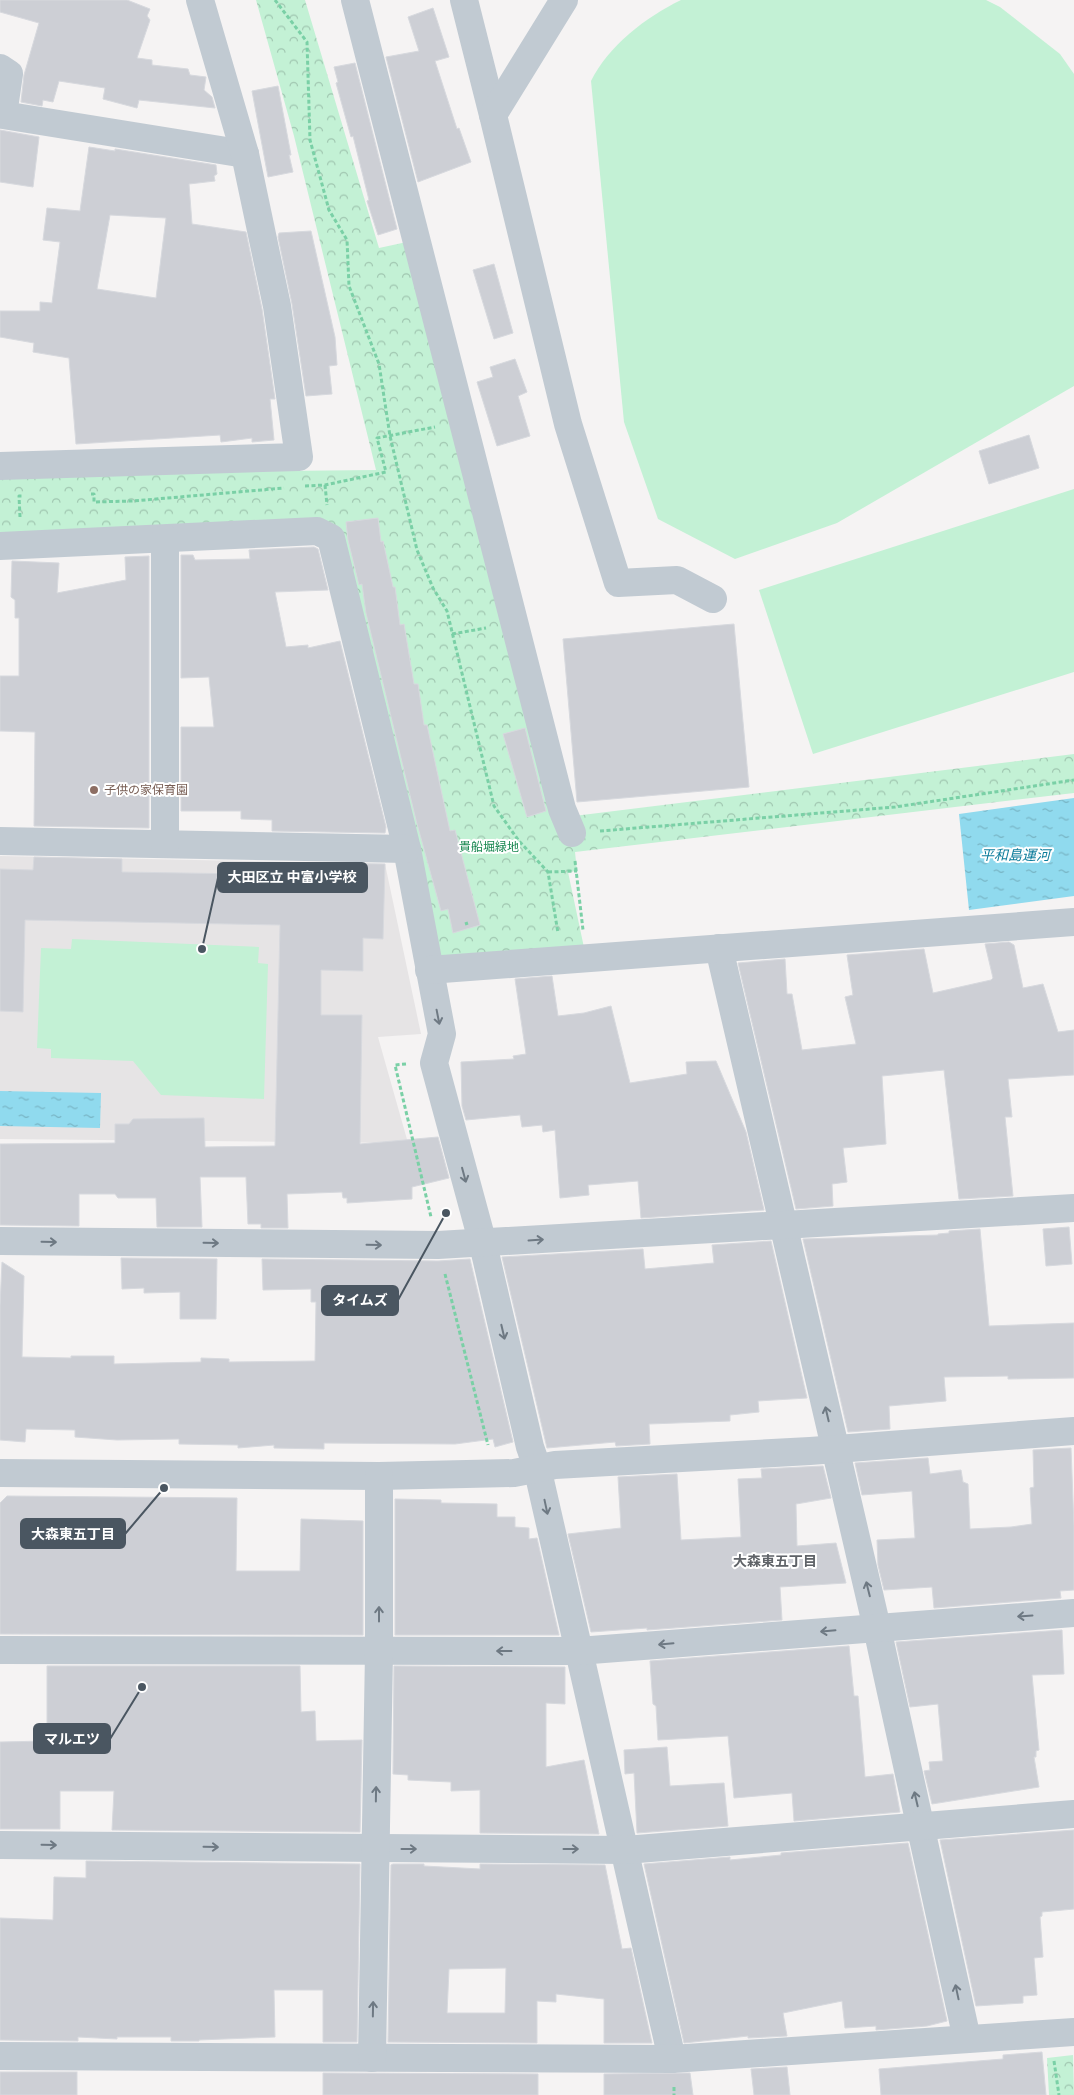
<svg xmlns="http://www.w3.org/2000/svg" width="1074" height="2095" viewBox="0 0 1074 2095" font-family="Signika,'Noto Sans JP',sans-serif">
<defs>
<pattern id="forest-crowns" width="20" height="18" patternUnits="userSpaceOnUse" patternTransform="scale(1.25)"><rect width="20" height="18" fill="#c3f1d5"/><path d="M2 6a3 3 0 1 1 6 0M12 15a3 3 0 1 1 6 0" fill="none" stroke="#a0c6b0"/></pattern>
<pattern id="water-ripples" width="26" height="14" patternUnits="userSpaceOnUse" patternTransform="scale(1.25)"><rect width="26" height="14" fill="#90daee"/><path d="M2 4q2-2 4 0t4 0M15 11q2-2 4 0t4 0" fill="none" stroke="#78b4c4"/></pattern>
</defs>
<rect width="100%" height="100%" fill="#f5f3f3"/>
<polygon fill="#e6e4e5" points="0,856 385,864 421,1034 378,1037 408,1143 0,1139"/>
<g fill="#c3f1d5">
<path d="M 681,0 L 986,0 L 1000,7 L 1060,54 L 1074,74 L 1074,386 L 837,523 L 735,559 L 658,519 L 624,422 L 591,81 C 608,46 646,17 681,0 Z"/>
<polygon points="1074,489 1074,672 813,754 759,590"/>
<polygon points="72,939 259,947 258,963 268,964 264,1099 161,1095 133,1061 51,1058 51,1049 37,1048 41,948 71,949"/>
</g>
<g fill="url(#forest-crowns)">
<polygon points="256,0 305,0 379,248 416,240 566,817 1074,754 1074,793 575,852 577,871 568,872 586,957 429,970 331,538 0,537 0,474 376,470 294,136"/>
<polygon points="1073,2055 1074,2095 1049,2095 1047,2058"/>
</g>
<g fill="url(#water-ripples)">
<polygon points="1074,798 1074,896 969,910 959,814"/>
<polygon points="0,1091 101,1093 100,1128 0,1126"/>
</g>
<g fill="#cdcfd5" stroke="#d7d9de" fill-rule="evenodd">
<polygon points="0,0 127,0 150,9 147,16 150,20 137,58 152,60 152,65 188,69 190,75 206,77 204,90 212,97 215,108 139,100 137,108 103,99 105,88 59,81 53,102 43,100 42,106 21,102 24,75 39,23 0,12"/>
<polygon points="433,8 449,57 435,61 457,129 459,128 471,162 418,182 386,57 419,51 408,17"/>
<polygon points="355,63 397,229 378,235 367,201 369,200 353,136 351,137 336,83 338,82 334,67"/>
<polygon points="278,86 291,155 289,155 293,172 268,177 252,91"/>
<polygon points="0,130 39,137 33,187 0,182"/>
<path d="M 89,147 L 115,151 L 115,149 L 216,165 L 217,174 L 214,176 L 215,181 L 189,184 L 192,224 L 246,232 L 262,309 L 275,399 L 270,399 L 274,440 L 252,442 L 252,438 L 221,442 L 220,435 L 76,444 L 69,358 L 33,352 L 34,343 L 0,337 L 0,311 L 40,311 L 40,302 L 52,303 L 60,242 L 43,240 L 47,208 L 80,211 ZM 110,215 L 166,218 L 156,298 L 97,289 Z"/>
<polygon points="311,231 335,337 337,365 329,366 332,394 306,396 292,304 278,237 279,233"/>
<polygon points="494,264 513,333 494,339 473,270"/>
<polygon points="515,359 527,392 518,396 530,436 497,446 477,382 493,377 490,367"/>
<polygon points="1029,435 1039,468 989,484 979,451"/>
<polygon points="378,518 381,542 383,541 393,587 395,587 400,625 404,624 414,684 418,684 424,725 427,725 450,831 455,830 480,925 453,933 448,909 441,911 416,820 366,613 362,584 359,585 348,540 346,522"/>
<polygon points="314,547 318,549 328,590 275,592 286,647 308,645 308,648 340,641 386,827 385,833 272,831 272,820 241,819 241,811 181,811 181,727 214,727 209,677 181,678 181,555 193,555 195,560 250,559 249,550"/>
<polygon points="149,556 149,828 34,826 35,732 0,731 0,676 19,676 19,618 15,618 15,600 11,597 12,561 59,563 57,593 126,580 125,557"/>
<polygon points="734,624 749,787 577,802 563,639"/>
<polygon points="525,728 546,811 527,817 503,734"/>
<polygon points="34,857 122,859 122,872 307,875 306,863 385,864 383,939 363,938 363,971 321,970 321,1015 362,1015 360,1144 438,1137 449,1178 412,1187 412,1199 347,1203 347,1198 343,1198 342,1192 287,1194 288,1228 261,1228 261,1224 248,1224 246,1177 200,1177 202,1227 157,1227 156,1198 118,1198 115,1194 79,1194 79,1226 0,1225 0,1144 115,1143 115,1124 129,1124 133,1119 204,1118 205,1147 275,1146 280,925 25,920 23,1012 0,1011 0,869 33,870"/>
<polygon points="1009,942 1014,945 1023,988 1043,984 1058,1032 1074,1030 1074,1075 1008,1079 1012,1117 1005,1117 1013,1196 959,1199 944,1070 882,1076 886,1144 843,1148 847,1182 832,1184 833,1206 796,1209 738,963 785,959 787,994 792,994 802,1050 856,1044 845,997 853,995 847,955 924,949 933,993 991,980 993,978 985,944"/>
<polygon points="552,976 558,1016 584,1013 611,1006 630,1083 687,1074 686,1062 716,1061 746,1132 764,1210 641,1218 638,1181 588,1185 589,1195 560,1198 555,1130 543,1132 542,1125 522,1127 520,1115 466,1120 462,1106 461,1062 514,1059 513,1056 526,1054 515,979"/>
<polygon points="1069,1227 1072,1264 1046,1266 1043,1229"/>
<polygon points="980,1229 989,1326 1074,1323 1074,1378 1008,1379 1008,1376 944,1377 946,1401 889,1406 890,1429 848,1432 803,1239 938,1235 938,1234 949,1233 949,1231"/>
<polygon points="771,1241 807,1398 758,1401 759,1412 730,1415 730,1421 649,1424 650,1444 616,1446 615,1442 547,1448 502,1257 643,1249 645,1269 714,1263 712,1245"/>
<polygon points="121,1258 217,1259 216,1319 180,1319 180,1292 144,1293 144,1288 122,1289"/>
<polygon points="262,1259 438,1261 470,1259 513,1442 495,1447 493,1439 455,1444 324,1443 324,1449 274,1448 274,1445 238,1448 238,1445 179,1444 179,1439 117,1440 75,1437 75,1430 26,1429 25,1442 0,1440 0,1306 2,1262 24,1276 22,1357 71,1358 71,1356 114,1356 114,1364 201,1362 201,1358 229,1359 229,1362 315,1361 316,1302 311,1302 311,1289 263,1290"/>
<polygon points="1071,1448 1074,1526 1074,1590 1060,1591 1061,1598 934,1608 932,1587 884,1590 878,1565 877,1540 915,1538 912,1491 862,1495 855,1463 928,1458 930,1474 961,1470 963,1482 968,1484 970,1529 1011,1527 1032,1524 1030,1488 1034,1487 1033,1450"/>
<polygon points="823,1466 831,1498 796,1504 797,1546 836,1543 846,1583 780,1587 782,1620 647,1630 647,1628 591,1632 568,1534 621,1528 618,1477 677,1474 681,1540 741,1537 738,1479 762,1478 761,1469"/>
<polygon points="7,1496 237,1498 236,1571 300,1571 301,1519 363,1521 363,1635 0,1634 0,1503"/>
<polygon points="395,1499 441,1500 441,1503 497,1504 497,1517 515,1517 515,1527 529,1528 529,1539 537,1538 559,1635 395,1635"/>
<polygon points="1062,1630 1064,1674 1032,1675 1039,1750 1036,1751 1036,1757 1034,1757 1039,1787 932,1804 924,1771 930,1770 929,1762 943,1761 938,1704 910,1707 896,1642"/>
<polygon points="849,1646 854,1696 858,1696 865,1777 893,1774 900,1812 794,1821 792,1793 734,1798 728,1736 658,1740 656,1706 653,1704 650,1661"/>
<polygon points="47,1666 300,1666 301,1712 315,1711 316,1741 362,1740 360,1832 112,1830 114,1791 60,1791 60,1829 0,1829 0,1742 47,1741"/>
<polygon points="394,1666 565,1667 565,1704 546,1703 546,1767 584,1760 599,1834 480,1833 480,1790 451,1791 451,1782 408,1780 408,1775 393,1774"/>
<polygon points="667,1747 670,1786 724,1783 728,1826 637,1833 634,1773 625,1774 624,1750"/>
<polygon points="1074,1830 1074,1909 1042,1912 1042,1916 1040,1917 1043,1957 1034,1958 1037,1995 1023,1996 1023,2003 976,2006 940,1840"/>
<polygon points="908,1843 947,2021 927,2026 876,2030 876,2026 845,2028 842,2001 783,2013 787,2036 748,2038 748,2036 684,2043 644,1864 730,1857 730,1860 781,1855 781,1853"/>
<polygon points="86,1861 360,1864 357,2042 323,2042 323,1990 274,1990 275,2037 199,2040 199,2041 171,2041 171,2037 117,2037 117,2039 78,2037 78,2041 0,2040 0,1918 53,1920 54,1877 86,1878"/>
<path d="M 393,1864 L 424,1864 L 424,1866 L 480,1869 L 480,1864 L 605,1865 L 622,1949 L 631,1948 L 652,2043 L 604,2043 L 604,1999 L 556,1994 L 556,2002 L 537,2001 L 537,2043 L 388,2042 L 391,1865 ZM 506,1968 L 505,2013 L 447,2013 L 449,1969 Z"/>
<polygon points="1042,2052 1046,2095 881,2095 879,2069 1003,2059 1003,2055"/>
<polygon points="787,2067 790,2095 754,2095 751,2069"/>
<rect x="0" y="2072" width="77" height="23"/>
<polygon points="323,2073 538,2074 538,2095 323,2095"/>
<polygon points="690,2073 693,2095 604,2095 604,2074"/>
</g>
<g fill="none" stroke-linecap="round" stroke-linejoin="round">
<g stroke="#7ad0a6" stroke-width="3" stroke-dasharray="4 2.5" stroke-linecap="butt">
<polyline points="275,0 307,42 310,140 329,210 347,240 349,286 379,364 390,436 417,550 433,588 447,611 494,806 519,841 548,872 558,933"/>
<polyline points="325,485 327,505"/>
<polyline points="305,486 325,485 386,472 377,438 435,427"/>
<polyline points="91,494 94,494 94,502 133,501 284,488"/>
<polyline points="20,517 19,496 22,496"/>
<polyline points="452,634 486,628"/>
<polyline points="600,831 895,807 1074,780"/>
<polyline points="575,861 583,930"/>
<polyline points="548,872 577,871"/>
<polyline points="465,924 468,923"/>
<polyline points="406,1064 395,1065 431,1217"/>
<polyline points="445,1274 488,1445"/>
<polyline points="1054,2061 1059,2095"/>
<polyline points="674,2087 674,2095"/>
</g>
<g stroke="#c1cad2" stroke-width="28">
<polyline points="355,0 562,809 572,833"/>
<polyline points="464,0 493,115"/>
<polyline points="564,0 493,115 568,424 618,583 677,580 713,599"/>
<polyline points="0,68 9,74 3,115 245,154"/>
<polyline points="0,466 299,457 277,306 245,154 200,0"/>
<polyline points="0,546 317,531 331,538 407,849 442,1034 434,1063 483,1244 530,1447 537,1467 672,2059"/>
<polyline points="0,841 407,849"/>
<polyline points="165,844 165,539"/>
<polyline points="719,948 877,1628 967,2039"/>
<polyline points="429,970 1074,922"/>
<polyline points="0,1241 438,1245 1074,1208"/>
<polyline points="0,1473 379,1476 514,1473 555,1465 810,1451 1074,1431"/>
<polyline points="0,1650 578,1651 1074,1613"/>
<polyline points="0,1845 625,1850 1074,1814"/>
<polyline points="0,2056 672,2059 1074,2032"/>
<polyline points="372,2058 379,1652 379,1476"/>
</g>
</g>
<defs><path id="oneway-shaft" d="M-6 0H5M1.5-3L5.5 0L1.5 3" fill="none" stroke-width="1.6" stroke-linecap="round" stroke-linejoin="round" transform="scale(1.25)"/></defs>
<g stroke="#6e7983">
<use href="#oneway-shaft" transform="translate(438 1017) rotate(79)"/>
<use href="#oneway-shaft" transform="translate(464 1175) rotate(75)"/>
<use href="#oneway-shaft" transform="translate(536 1240) rotate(-4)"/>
<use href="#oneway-shaft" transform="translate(49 1242) rotate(1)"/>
<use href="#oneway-shaft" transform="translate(211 1243) rotate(1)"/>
<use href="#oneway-shaft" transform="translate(374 1245) rotate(1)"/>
<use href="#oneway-shaft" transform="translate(503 1332) rotate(77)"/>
<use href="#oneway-shaft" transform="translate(827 1414) rotate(-103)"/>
<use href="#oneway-shaft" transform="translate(546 1507) rotate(78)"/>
<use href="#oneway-shaft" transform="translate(868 1589) rotate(-104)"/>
<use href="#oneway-shaft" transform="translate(379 1614) rotate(-90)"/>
<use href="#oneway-shaft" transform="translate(1025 1616) rotate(176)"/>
<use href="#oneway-shaft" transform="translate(828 1631) rotate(175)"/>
<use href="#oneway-shaft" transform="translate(666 1644) rotate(175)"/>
<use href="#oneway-shaft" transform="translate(504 1651) rotate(180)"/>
<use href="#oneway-shaft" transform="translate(376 1794) rotate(-89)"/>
<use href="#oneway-shaft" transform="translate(916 1799) rotate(-103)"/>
<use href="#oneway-shaft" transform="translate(49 1845) rotate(1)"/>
<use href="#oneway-shaft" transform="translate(211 1847) rotate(1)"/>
<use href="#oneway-shaft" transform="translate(409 1849)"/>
<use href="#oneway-shaft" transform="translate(571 1849)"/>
<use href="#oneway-shaft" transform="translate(957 1992) rotate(-102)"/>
<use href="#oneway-shaft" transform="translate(373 2009) rotate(-89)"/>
</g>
<circle fill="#8d6e63" stroke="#fff" stroke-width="2" cx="94" cy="790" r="5"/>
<g text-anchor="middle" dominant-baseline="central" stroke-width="4" stroke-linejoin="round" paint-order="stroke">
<g font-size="12" fill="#785e54" stroke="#fff" text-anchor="start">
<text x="104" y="790">子供の家保育園</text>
</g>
<g font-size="12" fill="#17864f" stroke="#fff">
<text x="489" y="847">貴船堀緑地</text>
</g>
<g font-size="14" font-style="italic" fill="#0c7c9b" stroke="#fff">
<text x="1015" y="855">平和島運河</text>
</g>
<g font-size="14" font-weight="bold" fill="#5f6368" stroke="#fff">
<text x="775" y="1561">大森東五丁目</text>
</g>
</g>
<path fill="none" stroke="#4a5661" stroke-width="2" d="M202 949L218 878M446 1213L398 1300M164 1488L125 1534M142 1687L110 1739"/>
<g fill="#4a5661" stroke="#fff" stroke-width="2">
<circle cx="202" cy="949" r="5"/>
<circle cx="446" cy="1213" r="5"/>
<circle cx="164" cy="1488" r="5"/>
<circle cx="142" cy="1687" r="5"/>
</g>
<g fill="#4a5661" stroke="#4a5661" stroke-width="2">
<rect x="218" y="863" width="149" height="29" rx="5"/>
<rect x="322" y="1286" width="76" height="29" rx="5"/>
<rect x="21" y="1519" width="104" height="29" rx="5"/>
<rect x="34" y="1724" width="76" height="29" rx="5"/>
</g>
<g font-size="14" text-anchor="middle" font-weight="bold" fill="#fff">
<text x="292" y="882">大田区立 中富小学校</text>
<text x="360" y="1305">タイムズ</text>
<text x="73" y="1539">大森東五丁目</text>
<text x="72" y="1744">マルエツ</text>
</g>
</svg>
